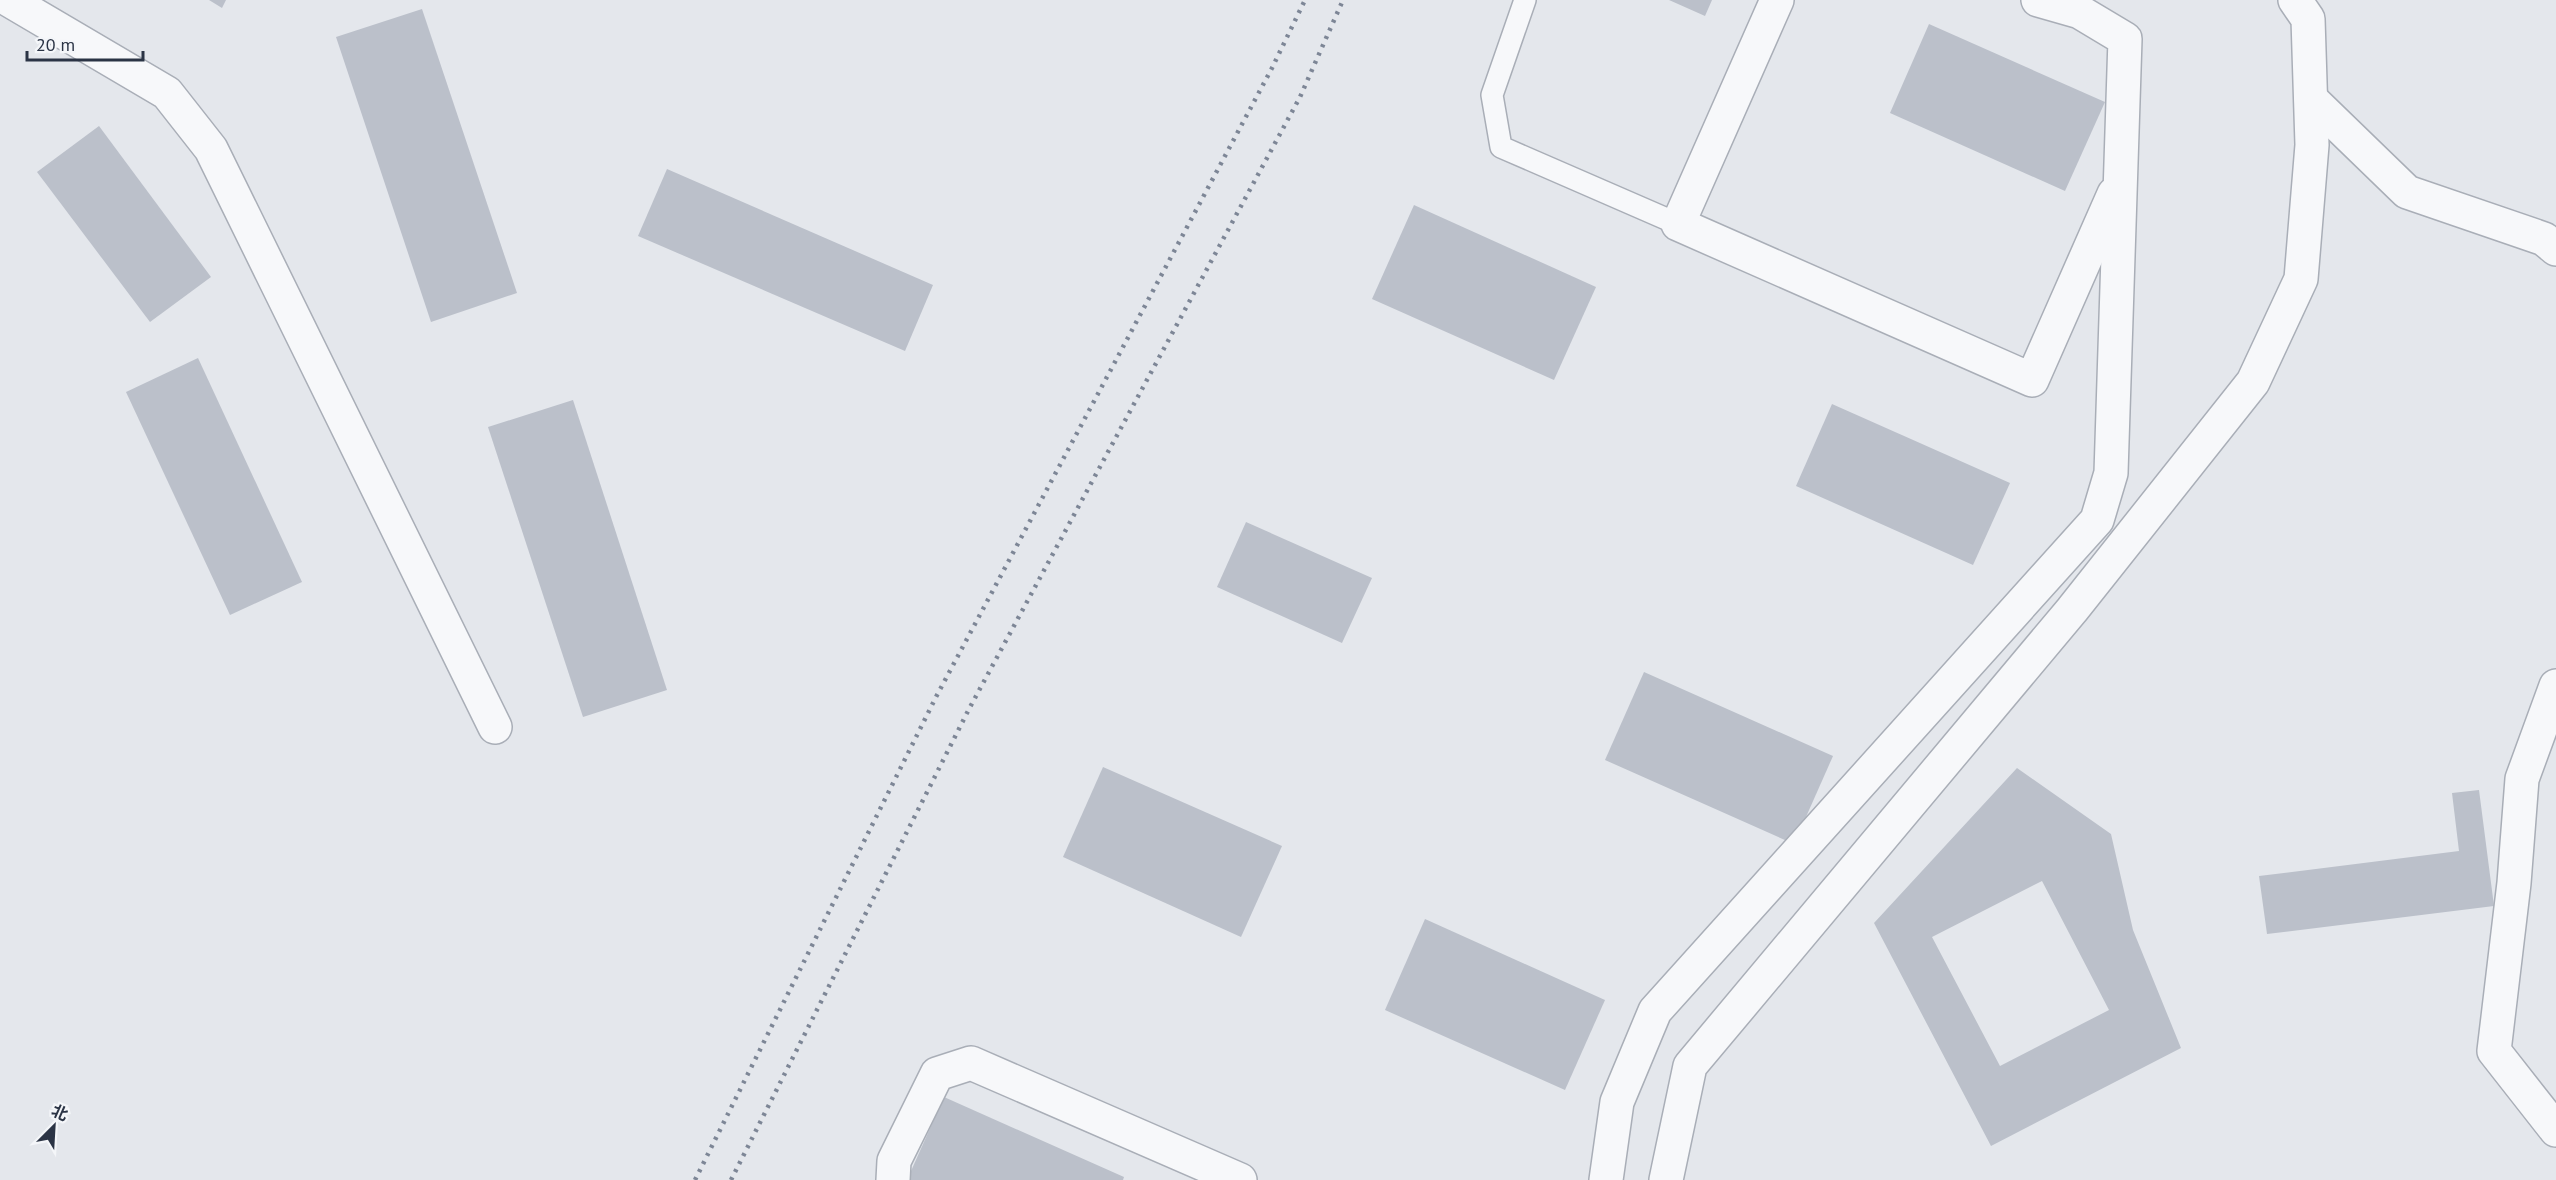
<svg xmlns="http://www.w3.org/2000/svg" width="2556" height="1180" viewBox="0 0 2556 1180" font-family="'PT Sans','Noto Sans SC',sans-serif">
<rect width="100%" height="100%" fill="#e4e7ec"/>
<g fill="#bbc0ca" fill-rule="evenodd">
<polygon points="209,0 226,0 222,8"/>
<polygon points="1669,0 1712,0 1705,16"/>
<polygon points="422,9 517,293 431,322 336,37"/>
<polygon points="1929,24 2105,102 2065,191 1890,113"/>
<polygon points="99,126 211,277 150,322 37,172"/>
<polygon points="667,169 933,285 905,351 638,236"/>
<polygon points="1414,205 1596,287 1554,380 1372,299"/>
<polygon points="198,358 302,582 230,615 126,392"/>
<polygon points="573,400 667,690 583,717 488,427"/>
<polygon points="1832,404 2010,483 1973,565 1796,486"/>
<polygon points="1246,522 1372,578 1342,643 1217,587"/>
<polygon points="1644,672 1833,756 1794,844 1605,760"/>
<polygon points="1103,767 1282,846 1241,937 1063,857"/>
<path d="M 2017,768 L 2111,834 L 2133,930 L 2181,1048 L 1991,1146 L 1874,923 ZM 2042,881 L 2109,1010 L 2000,1066 L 1932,937 Z"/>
<polygon points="2479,790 2494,906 2267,934 2259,876 2459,851 2452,793"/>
<polygon points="1425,919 1605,1000 1565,1090 1385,1010"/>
<polygon points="944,1097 1124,1177 1123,1180 907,1180"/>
</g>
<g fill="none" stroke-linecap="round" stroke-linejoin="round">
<g stroke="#a9aeb7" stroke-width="24">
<polyline id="service" points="1525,0 1492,95 1501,147 1678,224"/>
</g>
<g stroke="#a9aeb7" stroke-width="36">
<g id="minor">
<polyline points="9,0 167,93 211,149 495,727"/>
<polyline points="1777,0 1678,224 2032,380 2114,194"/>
<polyline points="2311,99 2407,192 2544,239 2556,249"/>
<polyline points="2556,686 2522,779 2514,883 2494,1051 2556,1130"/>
<polyline points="893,1180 894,1161 937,1074 971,1063 1240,1180"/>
<polyline points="1606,1180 1617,1102 1655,1011 2097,520 2111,473 2125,39 2080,12 2038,0"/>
</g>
</g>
<g stroke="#a9aeb7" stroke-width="36">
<polyline id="tertiary" points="1666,1180 1690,1066 2072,610 2253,382 2301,279 2312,145 2308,19 2295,0"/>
</g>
<use href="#service" stroke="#f7f8fa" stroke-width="21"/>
<use href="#minor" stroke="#f7f8fa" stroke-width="33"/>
<use href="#tertiary" stroke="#f7f8fa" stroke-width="33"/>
<g stroke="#7d8696" stroke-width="4.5" stroke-dasharray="3 6" stroke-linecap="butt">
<polyline points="695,1180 936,697 1272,68 1305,0"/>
<polyline points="731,1180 969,709 1300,97 1343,0"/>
</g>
</g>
<g transform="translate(54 1126) rotate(24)" stroke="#f4f6f9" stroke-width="4.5" paint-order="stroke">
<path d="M0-4.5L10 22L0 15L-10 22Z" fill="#2b3445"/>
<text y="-9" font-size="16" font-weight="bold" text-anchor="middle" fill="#2b3445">北</text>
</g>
<path d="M27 51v9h116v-9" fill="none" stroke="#2b3445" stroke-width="3"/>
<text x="36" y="51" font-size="18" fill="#2b3445" stroke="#f4f6f9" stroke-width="4.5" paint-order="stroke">20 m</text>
</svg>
